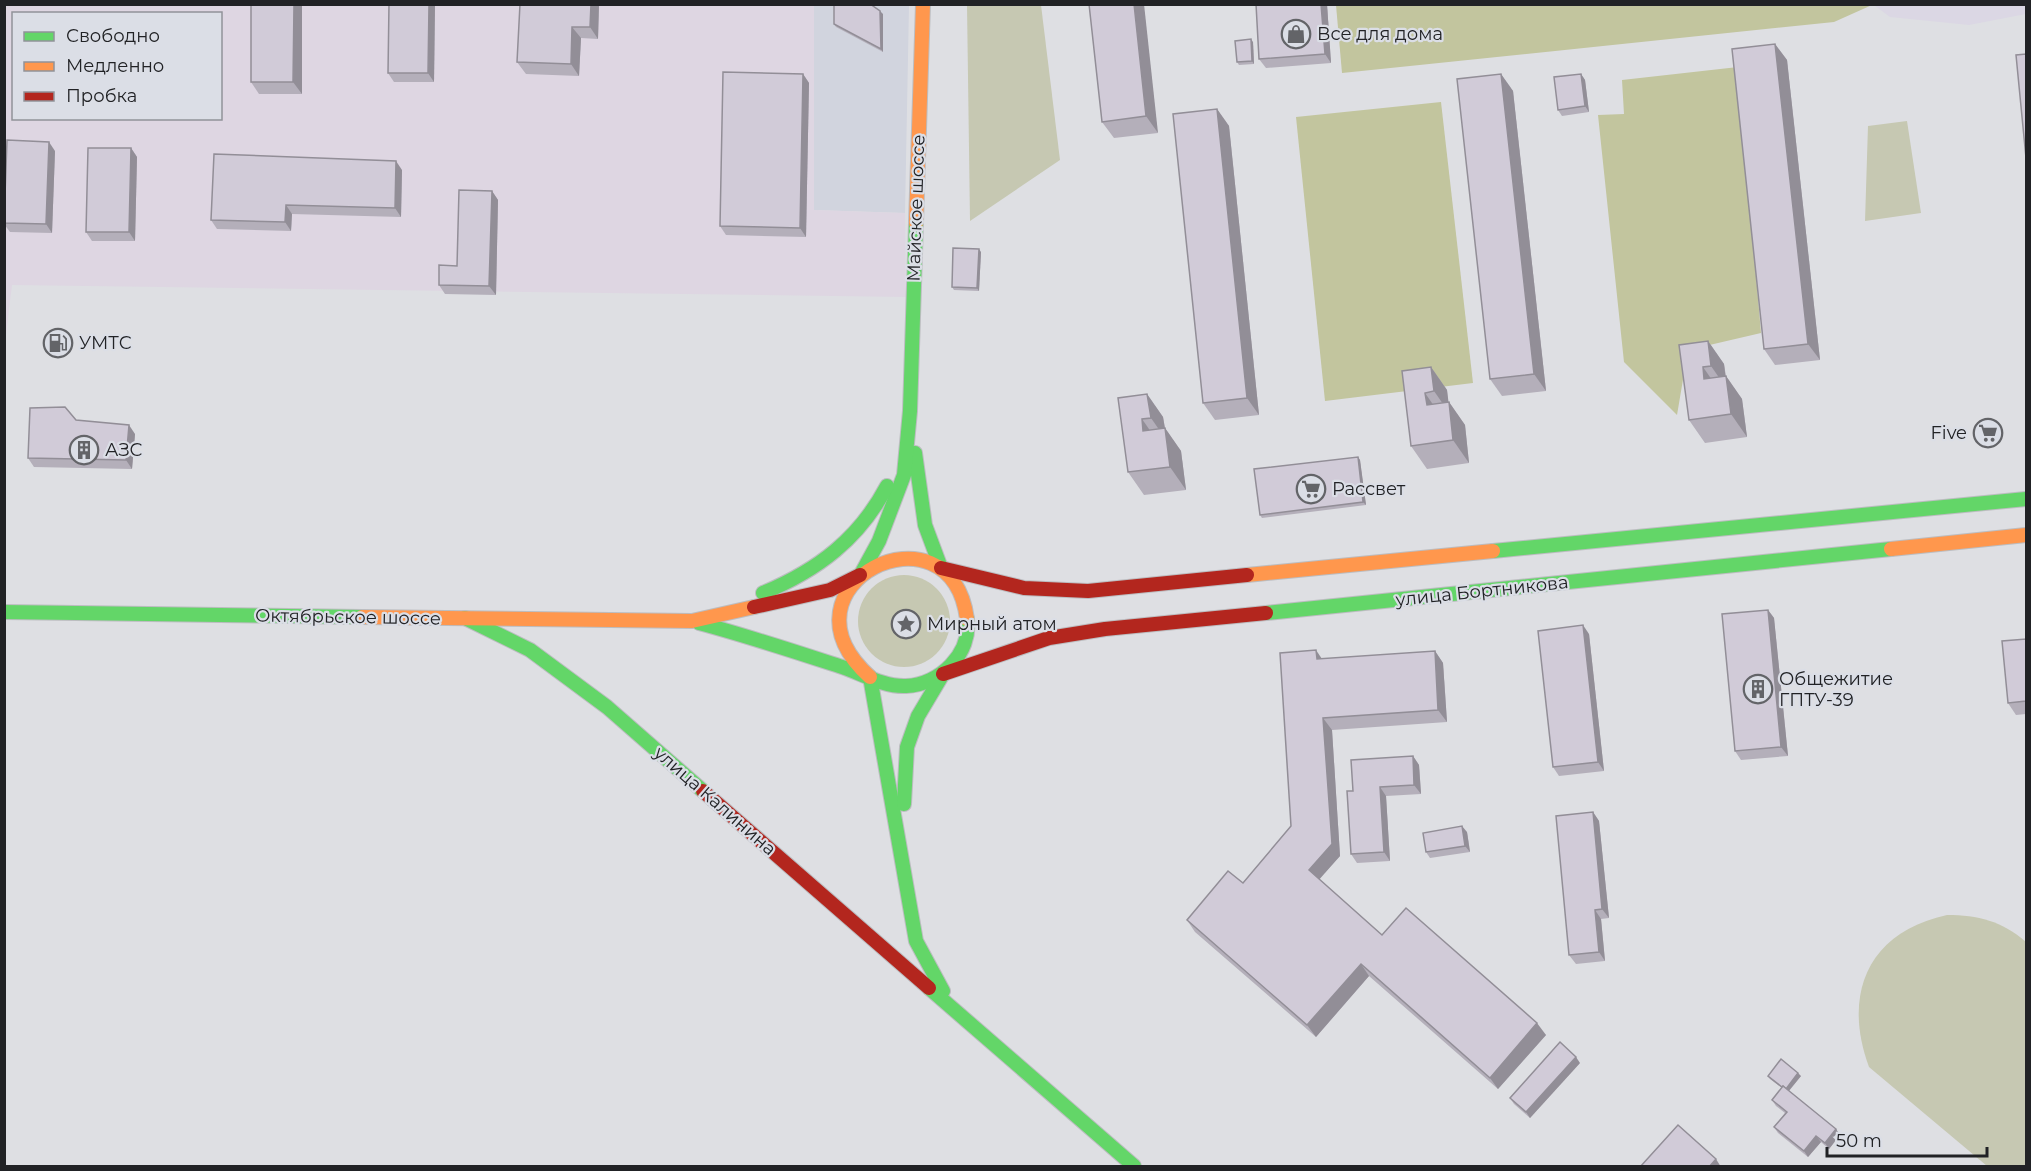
<svg xmlns="http://www.w3.org/2000/svg" width="2031" height="1171" viewBox="0 0 2031 1171" font-family="Montserrat,sans-serif">
<rect width="100%" height="100%" fill="#dedfe3"/>
<polygon fill="#d1d4de" points="814,5 909,5 905,213 814,210"/>
<path fill="#ded6e2" fill-rule="evenodd" d="M 5,5 L 814,5 L 814,210 L 905,213 L 906,297 L 12,285 L 5,343 ZM 14,14 L 220,14 L 220,118 L 14,118 Z"/>
<polygon fill="#dbd7e4" points="1874,5 2026,5 2026,14 1969,25 1890,17"/>
<g fill="#c6c8b2">
<polygon points="967,5 1041,5 1060,160 970,221"/>
<polygon points="1907,121 1921,213 1865,221 1868,126"/>
<circle cx="904" cy="621" r="46"/>
<path d="M 1947,915 C 1978,915 2002,921 2026,942 L 2026,1166 L 1987,1166 L 1869,1067 C 1842,994 1868,932 1947,915 Z"/>
</g>
<g fill="#c2c59e">
<polygon points="1336,5 1336,4 1872,5 1834,22 1342,73"/>
<polygon points="1738,67 1761,333 1688,350 1677,415 1624,362 1598,115 1624,114 1622,80"/>
<polygon points="1441,102 1473,383 1325,401 1296,117"/>
</g>
<g fill="none" stroke-linecap="round" stroke-linejoin="round">
<g stroke="#bcbdc0" stroke-width="16">
<g id="fast">
<polyline points="915,453 925,525 941,568"/>
<polyline points="1493,551 2026,499"/>
<polyline points="861,574 879,541 904,475 910,411 916,223"/>
<path d="M 763,593 C 818,570 859,539 887,486"/>
<polyline points="4,612 362,617"/>
<polyline points="1266,613 1891,549"/>
<polyline points="465,618 530,650 607,707 703,791"/>
<path d="M 699,623 C 748,636 796,652 845,668 C 864,675 885,687 906,686 C 940,685 972,653 967,619"/>
<polyline points="870,677 916,941 943,991"/>
<polyline points="904,804 907,747 918,716 943,674"/>
<polyline points="929,988 1134,1166"/>
</g>
</g>
<g stroke="#bcbdc0" stroke-width="16">
<g id="slow">
<polyline points="916,223 923,4"/>
<polyline points="1891,549 2026,535"/>
<polyline points="1247,575 1493,551"/>
<polyline points="362,617 692,621 754,607"/>
<path d="M 870,677 C 768,585 951,496 967,619"/>
</g>
</g>
<g stroke="#bcbdc0" stroke-width="16">
<g id="jam">
<polyline points="941,568 1024,588 1088,591 1247,575"/>
<polyline points="754,607 830,590 860,575"/>
<polyline points="943,674 1049,638 1105,629 1266,613"/>
<polyline points="703,791 929,988"/>
</g>
</g>
<use href="#fast" stroke="#63d668" stroke-width="14"/>
<use href="#slow" stroke="#ff974d" stroke-width="14"/>
<use href="#jam" stroke="#b3261e" stroke-width="14"/>
</g>
<g fill="#b4afba">
<polygon points="251,4 302,4 302,94 259,94 251,82"/>
<polygon points="389,4 435,4 434,82 394,82 388,73"/>
<polygon points="599,4 598,39 581,38 579,76 526,74 517,62"/>
<polygon points="1089,4 1158,133 1114,138 1102,122"/>
<polygon points="1256,4 1327,4 1331,63 1266,68 1259,59"/>
<polygon points="883,14 883,52 836,27 834,24"/>
<polygon points="1253,42 1254,64 1239,65 1237,62"/>
<polygon points="1775,44 1787,60 1820,360 1775,365 1764,349"/>
<polygon points="803,74 809,83 806,237 726,235 720,226"/>
<polygon points="1501,74 1513,91 1546,391 1502,396 1490,379"/>
<polygon points="1581,74 1585,80 1589,112 1562,116 1558,110"/>
<polygon points="1217,109 1229,126 1259,415 1215,420 1203,403"/>
<polygon points="131,148 137,157 135,241 92,241 86,232"/>
<polygon points="55,151 52,233 10,232 4,224 4,201"/>
<polygon points="402,170 401,217 292,214 291,231 217,229 211,220"/>
<polygon points="492,191 498,200 496,295 445,294 439,285 457,266"/>
<polygon points="981,252 979,291 954,290 952,287"/>
<polygon points="1708,341 1724,364 1726,376 1742,399 1747,437 1705,443 1689,420"/>
<polygon points="1431,367 1447,390 1448,402 1449,402 1465,425 1469,463 1427,469 1411,446"/>
<polygon points="1147,394 1163,417 1165,428 1181,451 1186,490 1144,495 1128,472"/>
<polygon points="76,420 135,434 132,469 34,467 28,458"/>
<polygon points="1358,457 1360,460 1366,505 1262,518 1260,515"/>
<polygon points="1768,610 1774,618 1788,756 1741,760 1735,751"/>
<polygon points="1589,634 1604,771 1559,776 1553,767"/>
<polygon points="2026,639 2026,714 2016,715 2008,703"/>
<polygon points="1435,651 1443,663 1447,722 1332,730 1340,856 1319,879 1382,935 1546,1035 1498,1089 1369,976 1316,1037 1195,932 1187,920 1243,883 1291,826 1322,659"/>
<polygon points="1413,756 1419,765 1421,794 1386,796 1390,861 1357,863 1351,854 1353,791"/>
<polygon points="1593,812 1599,821 1609,918 1601,919 1605,961 1576,964 1569,955"/>
<polygon points="1467,832 1470,852 1430,858 1426,852"/>
<polygon points="1580,1063 1530,1118 1514,1104 1510,1098"/>
<polygon points="1768,1076 1801,1076 1789,1091 1836,1129 1840,1135 1829,1149 1821,1142 1808,1157 1778,1133 1774,1127 1785,1113 1776,1106 1772,1100 1782,1088 1770,1079"/>
</g>
<g fill="#928e97">
<polygon points="294,4 302,4 302,94 293,82"/>
<polygon points="429,4 435,4 434,82 428,73"/>
<polygon points="591,4 599,4 598,39 590,27"/>
<polygon points="1134,4 1144,4 1158,133 1146,116"/>
<polygon points="1321,4 1327,4 1331,63 1325,54"/>
<polygon points="880,11 883,14 883,52 881,49"/>
<polygon points="572,27 581,38 579,76 571,64"/>
<polygon points="1251,39 1253,42 1254,64 1252,61"/>
<polygon points="1775,44 1787,60 1820,360 1808,344"/>
<polygon points="803,74 809,83 806,237 800,228"/>
<polygon points="1501,74 1513,91 1546,391 1534,374"/>
<polygon points="1581,74 1585,80 1589,112 1585,106"/>
<polygon points="1217,109 1229,126 1259,415 1247,398"/>
<polygon points="49,142 55,151 52,233 46,224"/>
<polygon points="131,148 137,157 135,241 129,232"/>
<polygon points="396,161 402,170 401,217 395,208"/>
<polygon points="492,191 498,200 496,295 489,286"/>
<polygon points="286,205 292,214 291,231 285,222"/>
<polygon points="979,249 981,252 979,291 977,288"/>
<polygon points="1708,341 1724,364 1727,389 1711,366"/>
<polygon points="1431,367 1447,390 1450,414 1434,391"/>
<polygon points="1703,367 1719,390 1704,379"/>
<polygon points="1726,376 1742,399 1747,437 1731,414"/>
<polygon points="1425,393 1441,416 1427,405"/>
<polygon points="1147,394 1163,417 1167,441 1151,418"/>
<polygon points="1449,402 1465,425 1469,463 1453,440"/>
<polygon points="1142,419 1158,442 1143,431"/>
<polygon points="129,425 135,434 132,469 126,460"/>
<polygon points="1165,428 1181,451 1186,490 1170,467"/>
<polygon points="1358,457 1360,460 1366,505 1363,502"/>
<polygon points="1768,610 1774,618 1788,756 1781,747"/>
<polygon points="1583,625 1589,634 1604,771 1598,762"/>
<polygon points="1316,650 1324,662 1317,659"/>
<polygon points="1435,651 1443,663 1447,722 1438,710"/>
<polygon points="1323,718 1332,730 1340,856 1317,882 1309,870"/>
<polygon points="1413,756 1419,765 1421,794 1414,785"/>
<polygon points="1380,787 1386,796 1390,861 1384,852"/>
<polygon points="1593,812 1599,821 1609,918 1602,909"/>
<polygon points="1462,826 1467,832 1470,852 1465,846"/>
<polygon points="1595,910 1601,919 1605,961 1599,952"/>
<polygon points="1361,964 1369,976 1316,1037 1307,1025"/>
<polygon points="1537,1023 1546,1035 1498,1089 1490,1078"/>
<polygon points="1576,1057 1580,1063 1530,1118 1526,1112"/>
<polygon points="1798,1073 1801,1076 1787,1093 1785,1089"/>
<polygon points="1836,1129 1840,1135 1829,1149 1825,1143"/>
<polygon points="1816,1136 1821,1142 1808,1157 1804,1151"/>
<polygon points="1716,1159 1721,1167 1709,1167"/>
</g>
<g fill="#d1cbd8" stroke="#928e97" stroke-width="1.5">
<polygon points="251,4 294,4 293,82 251,82"/>
<polygon points="389,4 429,4 428,73 388,73"/>
<polygon points="520,4 591,4 590,27 572,27 571,64 517,62"/>
<polygon points="834,4 870,4 880,11 881,49 834,24"/>
<polygon points="1089,4 1134,4 1146,116 1102,122"/>
<polygon points="1256,4 1321,4 1325,54 1259,59"/>
<polygon points="1251,39 1252,61 1237,62 1235,41"/>
<polygon points="1775,44 1808,344 1764,349 1732,49"/>
<polygon points="2026,54 2026,158 2016,55"/>
<polygon points="723,72 803,74 800,228 720,226"/>
<polygon points="1501,74 1534,374 1490,379 1457,79"/>
<polygon points="1581,74 1585,106 1558,110 1554,77"/>
<polygon points="1217,109 1247,398 1203,403 1173,114"/>
<polygon points="7,140 49,142 46,224 4,223"/>
<polygon points="88,148 131,148 129,232 86,232"/>
<polygon points="214,154 396,161 395,208 286,205 285,222 211,220"/>
<polygon points="459,190 492,191 489,286 439,285 439,265 457,266"/>
<polygon points="953,248 979,249 977,288 952,287"/>
<polygon points="1708,341 1711,366 1703,367 1704,379 1726,376 1731,414 1689,420 1679,345"/>
<polygon points="1431,367 1434,391 1425,393 1427,405 1449,402 1453,440 1411,446 1402,371"/>
<polygon points="1147,394 1151,418 1142,419 1143,431 1165,428 1170,467 1128,472 1118,398"/>
<polygon points="65,407 76,420 129,425 126,460 28,458 30,408"/>
<polygon points="1358,457 1363,502 1260,515 1254,469"/>
<polygon points="1768,610 1781,747 1735,751 1722,614"/>
<polygon points="1583,625 1598,762 1553,767 1538,631"/>
<polygon points="2026,639 2026,701 2008,703 2002,641"/>
<polygon points="1316,650 1317,659 1435,651 1438,710 1323,718 1332,844 1309,870 1382,935 1406,908 1537,1023 1490,1078 1361,964 1307,1025 1187,920 1228,871 1243,883 1291,826 1280,653"/>
<polygon points="1413,756 1414,785 1380,787 1384,852 1351,854 1347,791 1353,791 1351,760"/>
<polygon points="1593,812 1602,909 1595,910 1599,952 1569,955 1556,816"/>
<polygon points="1462,826 1465,846 1426,852 1423,833"/>
<polygon points="1560,1042 1576,1057 1526,1112 1510,1098"/>
<polygon points="1781,1059 1798,1073 1786,1089 1783,1086 1782,1087 1768,1076"/>
<polygon points="1783,1086 1836,1129 1825,1143 1816,1136 1804,1151 1774,1127 1787,1112 1772,1100"/>
<polygon points="1678,1125 1716,1159 1709,1167 1640,1167"/>
</g>
<defs>
<g id="shop-ring" transform="scale(1.5)"><circle r="9.5" fill="#dbdee6" stroke="#636468" stroke-width="1.5"/><path d="M-5-2.5h2.3a2.7 3.5 0 0 1 5.4 0H5L5.5 6h-11ZM-1.5-2.5h3a1.5 2.3 0 0 0-3 0Z" fill="#636468"/></g>
<g id="fuel-ring" transform="scale(1.5)"><circle r="9.5" fill="#dbdee6" stroke="#636468" stroke-width="1.5"/><path d="M-5.5-6h7V0h2V4h1.3V-2.5L3-4.5l.8-.8L6-3V5H2.5V1h-1V6h-7ZM-4.2-4.7v3.2H.2V-4.7Z" fill="#636468"/></g>
<g id="supermarket-ring" transform="scale(1.5)"><circle r="9.5" fill="#dbdee6" stroke="#636468" stroke-width="1.5"/><path d="M-6-5.5h2.5l.6 2H6L4.5 2H-2.5L-4.4-4H-6ZM-1.5 3.2a1.3 1.3 0 1 0 .1 0ZM3 3.2a1.3 1.3 0 1 0 .1 0Z" fill="#636468"/></g>
<g id="building-ring" transform="scale(1.5)"><circle r="9.5" fill="#dbdee6" stroke="#636468" stroke-width="1.5"/><path d="M-4-6H4V6H1V3H-1V6H-4ZM-2.5-4.3h1.7v1.8h-1.7ZM.8-4.3h1.7v1.8H.8ZM-2.5-1h1.7V.8h-1.7ZM.8-1h1.7V.8H.8Z" fill="#636468"/></g>
<g id="sight-ring" transform="scale(1.5)"><circle r="9.5" fill="#dbdee6" stroke="#636468" stroke-width="1.5"/><path d="M0-6L1.8-2.2L6-1.7L2.9 1.2L3.7 5.4L0 3.3L-3.7 5.4L-2.9 1.2L-6-1.7L-1.8-2.2Z" fill="#636468"/></g>
</defs>
<g fill-rule="evenodd">
<use href="#shop-ring" x="1296" y="34"/>
<use href="#fuel-ring" x="58" y="343"/>
<use href="#supermarket-ring" x="1988" y="433"/>
<use href="#building-ring" x="84" y="450"/>
<use href="#supermarket-ring" x="1311" y="489"/>
<use href="#sight-ring" x="906" y="624"/>
<use href="#building-ring" x="1758" y="689"/>
</g>
<g text-anchor="middle" dominant-baseline="central" stroke-width="4.5" stroke-linejoin="round" paint-order="stroke">
<g font-size="18" fill="#212225" stroke="#dbdee6" text-anchor="start">
<text x="1317" y="34">Все для дома</text>
<text x="79" y="343">УМТС</text>
<text x="1967" y="433" text-anchor="end">Five</text>
<text x="105" y="450">АЗС</text>
<text x="1332" y="489">Рассвет</text>
<text x="927" y="624">Мирный атом</text>
<text x="1779" y="679">Общежитие<tspan x="1779" dy="21">ГПТУ-39</tspan></text>
</g>
<g font-size="18" fill="#212225" stroke="#dbdee6">
<text transform="translate(916 208) rotate(-88)">Майское шоссе</text>
<text transform="translate(1482 591) rotate(-6)">улица Бортникова</text>
<text transform="translate(348 617) rotate(1)">Октябрьское шоссе</text>
<text transform="translate(715 801) rotate(41)">улица Калинина</text>
</g>
</g>
<rect width="2031" height="1171" fill="none" stroke="#212225" stroke-width="12"/>
<rect x="12" y="12" width="210" height="108" fill="#dbdee6" stroke="#919399" stroke-width="1.5"/>
<rect x="24" y="32" width="30" height="9" fill="#63d668" stroke="#919399" stroke-width="1.5"/>
<text x="66" y="42" font-size="18" fill="#212225">Свободно</text>
<rect x="24" y="62" width="30" height="9" fill="#ff974d" stroke="#919399" stroke-width="1.5"/>
<text x="66" y="72" font-size="18" fill="#212225">Медленно</text>
<rect x="24" y="92" width="30" height="9" fill="#b3261e" stroke="#919399" stroke-width="1.5"/>
<text x="66" y="102" font-size="18" fill="#212225">Пробка</text>
<path d="M1827 1147v9h160v-9" fill="none" stroke="#212225" stroke-width="3"/>
<text x="1836" y="1147" font-size="18" fill="#212225" stroke="#dbdee6" stroke-width="4.5" paint-order="stroke">50 m</text>
</svg>
